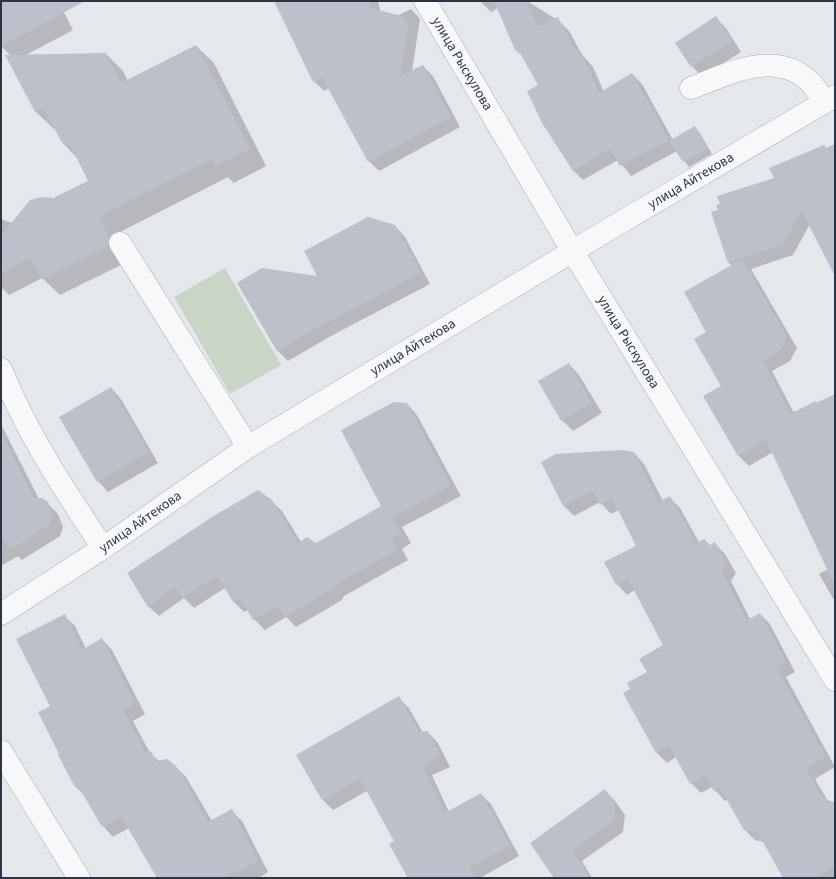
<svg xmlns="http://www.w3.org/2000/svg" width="836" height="879" viewBox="0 0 836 879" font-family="'Source Sans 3',sans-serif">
<rect width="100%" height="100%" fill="#e4e7ec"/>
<polygon fill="#c9d6c5" points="225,268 281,365 230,394 174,297"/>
<g fill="#0003">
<polygon points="1,1 58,1 73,30 26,55 106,54 123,71 128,81 196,46 214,63 266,166 234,183 228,177 116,234 125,263 60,295 42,278 9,295 1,287 1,219 12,223 53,199 90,181 77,158 63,143 55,128 54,129 36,112 6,56 11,56 1,46"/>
<polygon points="276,1 378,1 383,23 411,9 420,19 412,71 423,66 433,76 460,127 379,171 369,161 329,88 324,91 314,81"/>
<polygon points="480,1 527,1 559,21 570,32 581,53 593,67 604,92 632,74 642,84 673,140 695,128 700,133 712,154 689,167 677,151 631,176 618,160 583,180 573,170 539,86 498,8 491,12"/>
<polygon points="716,18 726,28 741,52 702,77 692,66"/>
<polygon points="835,145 835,265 810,224 793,255 751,269 797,348 790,361 772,371 794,413 835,395 835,602 819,574 828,569 773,452 749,466 739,456 704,397 722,386 707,332 732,266 728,262 719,211 775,179 824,146 827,149"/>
<polygon points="395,226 405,237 430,284 331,336 288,361 278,351 238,283 318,277"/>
<polygon points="569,364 579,375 602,413 573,431 562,420"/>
<polygon points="111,388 121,399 158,463 108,492 98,481"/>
<polygon points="407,404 417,415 461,496 402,527 411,543 402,549 408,560 344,596 342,600 296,627 286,617 265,630 254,619 248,610 244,612 234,602 225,588 194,608 184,598 159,616 148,606 271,501 282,511 301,542 316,544 383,506"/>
<polygon points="1,424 39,499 47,503 58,514 63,527 60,536 22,560 18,556 1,566"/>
<polygon points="634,453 644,464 663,501 670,498 680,508 699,542 710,546 715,544 725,554 736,573 731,581 750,619 760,614 770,624 795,672 786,677 835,767 815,779 832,808 835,807 835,878 784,878 764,842 755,840 745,830 728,799 725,801 712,787 701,793 691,783 676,757 667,763 657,753 624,693 632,689 648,672 664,645 635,590 627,595 617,584 637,546 619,510 611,514 600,502 574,516 564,506 542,462"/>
<polygon points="64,616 75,626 86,649 102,639 112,650 145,714 133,721 150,753 159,761 175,766 186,777 212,821 231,810 242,821 268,872 259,878 158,878 129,828 113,837 103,826 86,797 76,787 40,713 52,706"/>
<polygon points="399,698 409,708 423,733 428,732 438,743 450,767 432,775 449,812 481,794 491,804 519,856 480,878 412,878 396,841 367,791 333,810 323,800 297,755"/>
<polygon points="605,791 615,801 625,815 623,832 582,861 592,878 555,878"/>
</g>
<g fill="#bbc0ca">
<polygon points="1,1 85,1 1,46"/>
<polygon points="274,1 371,1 370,8 402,16 408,26 400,76 423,65 451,117 368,162 322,77 313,82"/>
<polygon points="494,1 526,1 538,27 558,17 574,48 577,48 580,57 583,56 599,93 632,73 669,140 620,166 610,149 573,171 542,123 527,91 538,85 521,55 515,50"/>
<polygon points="716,16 732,41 691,67 675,43"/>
<polygon points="196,45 250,149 216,166 212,159 99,216 109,237 108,246 42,279 31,257 1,273 1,236 30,200 42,197 53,198 88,181 71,146 62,143 44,108 35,112 5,55 106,53 121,83"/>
<polygon points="695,126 708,148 683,162 669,141"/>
<polygon points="835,144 835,276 801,210 783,245 728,263 711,212 718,210 716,205 720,204 717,196 774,178 769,168 824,145 826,148"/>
<polygon points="368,217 395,225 421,273 320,326 277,351 237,283 262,268 317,276 304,251"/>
<polygon points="742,259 787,337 780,351 763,360 790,414 816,401 817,403 835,394 835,586 766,440 738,456 703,396 721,386 694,339 706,332 684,292"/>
<polygon points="569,363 592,403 561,421 538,381"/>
<polygon points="111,387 149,452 97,482 59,417"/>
<polygon points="394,402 407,403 451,486 392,517 401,533 392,538 398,549 334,586 332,589 285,617 278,606 253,620 240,598 233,602 217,576 183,598 175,586 148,607 127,573 212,517 258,490 272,500 298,543 307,537 316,543 381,506 341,430"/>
<polygon points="1,432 34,498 42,498 48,502 53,516 49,525 10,550 1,536"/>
<polygon points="622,450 634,452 659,502 670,496 696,543 704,539 710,545 715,542 726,562 721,570 747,620 760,613 786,662 776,667 826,757 806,768 822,797 835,803 835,866 814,878 783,878 758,833 744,830 720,788 714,791 705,775 690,784 669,745 656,753 623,693 630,689 627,683 647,672 639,659 663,645 628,579 616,585 604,562 636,546 612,498 600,505 593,491 563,506 541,462 556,454"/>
<polygon points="65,614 82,650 102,638 135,704 123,710 146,754 151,751 156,761 167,759 176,766 208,822 232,809 258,861 226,878 157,878 121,816 102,827 78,786 75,787 58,755 59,754 38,712 50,706 16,639"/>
<polygon points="399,696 419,732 428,731 440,756 422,765 445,813 481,793 510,845 469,868 475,878 408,878 389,844 394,841 360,779 322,800 296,755"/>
<polygon points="605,789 615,804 613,821 572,851 591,878 554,878 530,843"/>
</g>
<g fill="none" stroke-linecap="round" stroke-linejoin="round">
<g stroke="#a9aeb7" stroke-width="23">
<g id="minor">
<path id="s1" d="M 425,1 L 573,252 L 835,680"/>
<path d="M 691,88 C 728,74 777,48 811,83 C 816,88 820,96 825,102"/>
<polyline points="120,243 248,447"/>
<path d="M 1,369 C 27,434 65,491 103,548"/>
<path id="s2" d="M 1,614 L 103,548 L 248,447 L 606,231 L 835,96"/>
<polyline points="1,751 79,878"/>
</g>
</g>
<use href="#minor" stroke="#f7f8fa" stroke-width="22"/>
</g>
<g text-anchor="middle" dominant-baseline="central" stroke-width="3" stroke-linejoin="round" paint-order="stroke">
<g font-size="14" fill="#2b3445" stroke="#f4f6f9">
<text stroke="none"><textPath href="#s1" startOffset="73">улица Рыскулова</textPath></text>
<text stroke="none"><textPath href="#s2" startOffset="815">улица Айтекова</textPath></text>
<text stroke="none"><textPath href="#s1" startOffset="397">улица Рыскулова</textPath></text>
<text stroke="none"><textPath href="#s2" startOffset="491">улица Айтекова</textPath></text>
<text stroke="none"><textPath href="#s2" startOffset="167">улица Айтекова</textPath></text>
</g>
</g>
<rect width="836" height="879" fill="none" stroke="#2b3445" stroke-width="4"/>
</svg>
